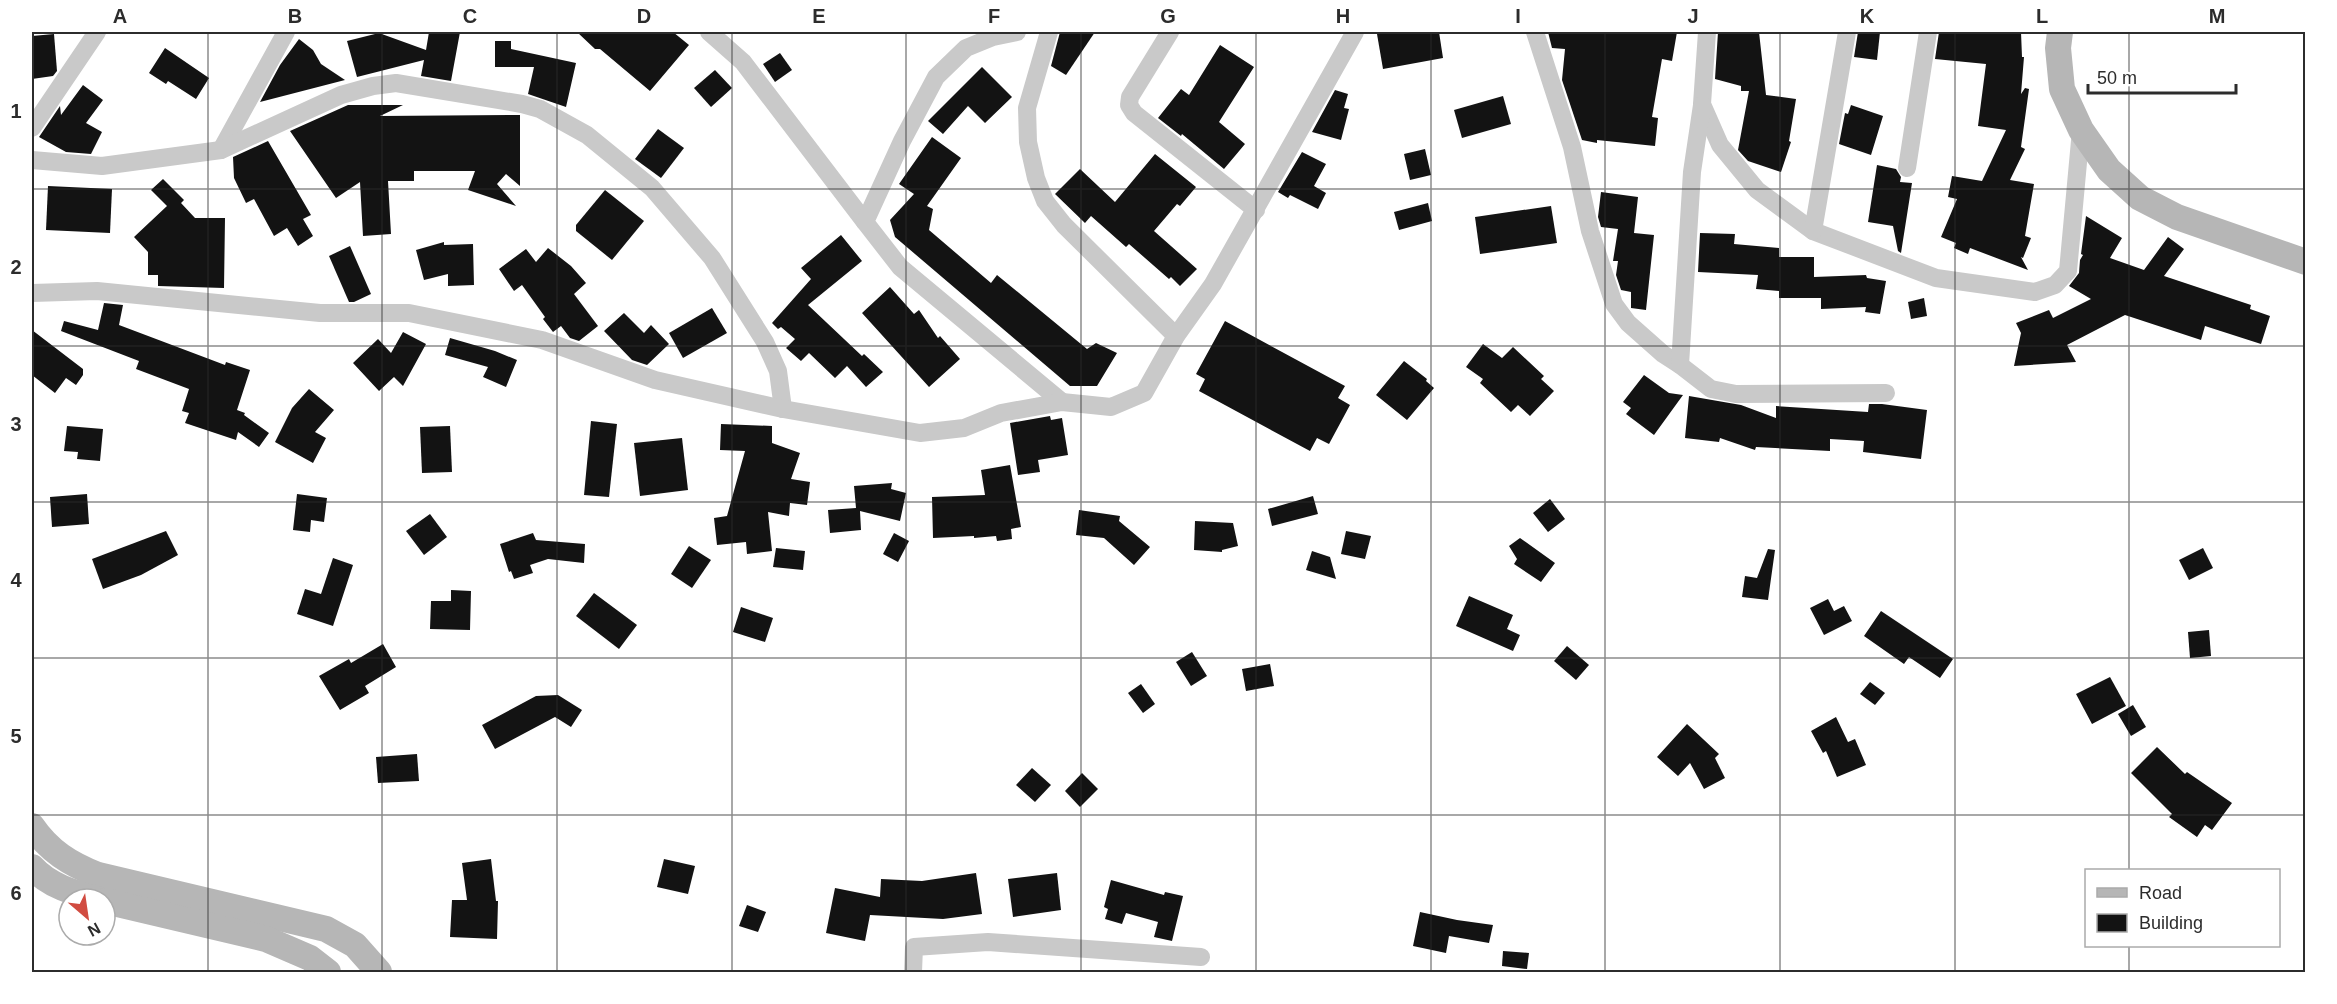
<svg xmlns="http://www.w3.org/2000/svg" width="2337" height="1004" viewBox="0 0 2337 1004" font-family="Arial,sans-serif">
<rect width="100%" height="100%" fill="#fff"/>
<g fill="#131313">
<polygon points="429,32 460,32 451,81 421,76 424,60 357,77 347,41 379,33 426,50"/>
<polygon points="577,32 673,32 689,45 650,91 600,49 595,49"/>
<polygon points="1060,32 1095,32 1066,75 1051,66"/>
<polygon points="1393,32 1439,32 1443,58 1383,69 1377,34"/>
<polygon points="1548,32 1677,32 1672,61 1662,59 1652,117 1658,118 1655,146 1597,140 1597,143 1582,140 1562,80 1565,49 1552,48"/>
<polygon points="1718,32 1759,32 1766,95 1796,99 1789,141 1791,142 1781,172 1748,161 1738,150 1749,91 1741,91 1741,86 1715,79"/>
<polygon points="1858,32 1880,32 1877,60 1854,57"/>
<polygon points="1939,32 2021,32 2022,57 2024,57 2021,94 2025,88 2029,89 2021,147 2025,149 2010,180 2034,184 2025,236 2031,238 2023,258 2021,257 2028,270 1970,248 1968,254 1954,248 1956,243 1941,237 1957,199 1948,197 1952,176 1982,181 2006,130 1978,126 1986,64 1935,59"/>
<polygon points="54,34 57,71 53,76 32,79 32,36"/>
<polygon points="299,39 313,50 321,64 345,80 260,102 280,65"/>
<polygon points="495,41 511,41 511,49 576,63 566,107 528,94 534,67 495,67"/>
<polygon points="1220,45 1254,67 1219,122 1245,144 1224,169 1182,134 1181,136 1158,118 1181,89 1189,95"/>
<polygon points="165,48 209,78 196,99 168,81 166,84 149,73"/>
<polygon points="780,53 792,70 775,82 763,64"/>
<polygon points="982,67 1012,97 985,123 968,106 943,134 928,121"/>
<polygon points="715,70 732,88 711,107 694,88"/>
<polygon points="83,85 103,100 86,123 102,132 91,154 66,152 39,137 60,106 61,115"/>
<polygon points="1335,90 1348,94 1344,108 1349,109 1341,140 1312,132"/>
<polygon points="1503,96 1511,124 1462,138 1454,110"/>
<polygon points="348,105 403,105 380,116 520,115 520,186 506,174 497,184 516,206 468,190 475,171 414,171 414,181 388,181 391,234 363,236 360,182 336,198 290,131"/>
<polygon points="1851,105 1883,116 1871,155 1839,144 1845,113 1848,114"/>
<polygon points="658,129 684,148 661,178 635,159"/>
<polygon points="932,137 961,158 927,206 933,209 929,230 991,283 997,275 1087,349 1096,343 1117,353 1097,386 1070,386 895,237 890,220 914,194 899,184"/>
<polygon points="268,141 311,215 303,219 313,236 298,246 287,228 274,236 254,199 246,203 234,178 233,157"/>
<polygon points="1425,149 1431,175 1410,180 1404,154"/>
<polygon points="1302,152 1326,164 1314,186 1326,193 1318,209 1290,195 1288,198 1278,192"/>
<polygon points="1155,154 1196,187 1180,206 1177,204 1154,231 1197,269 1180,286 1171,277 1169,279 1129,244 1126,247 1091,216 1085,223 1055,194 1080,169 1115,202"/>
<polygon points="1877,165 1896,169 1901,177 1900,182 1912,183 1901,253 1898,251 1893,226 1868,222"/>
<polygon points="163,179 184,200 181,203 195,218 225,218 224,288 158,286 158,275 148,275 148,252 134,237 167,206 151,190"/>
<polygon points="48,186 112,189 110,233 46,230"/>
<polygon points="605,190 644,221 612,260 576,231 576,225"/>
<polygon points="1601,192 1638,197 1634,233 1654,235 1646,310 1631,308 1631,292 1621,290 1616,275 1618,261 1613,261 1618,229 1601,227 1598,217"/>
<polygon points="1428,203 1432,221 1399,230 1394,212"/>
<polygon points="1551,206 1557,243 1480,254 1475,217"/>
<polygon points="2086,216 2122,238 2110,258 2144,270 2168,237 2184,249 2164,276 2251,305 2250,309 2270,316 2261,344 2205,326 2201,340 2125,315 2067,345 2076,362 2014,366 2021,333 2016,323 2049,310 2053,318 2091,299 2069,286 2079,273 2080,260 2083,255 2081,254"/>
<polygon points="1700,233 1735,234 1734,244 1779,248 1779,257 1814,257 1814,277 1866,275 1867,278 1886,281 1880,314 1865,312 1866,307 1821,309 1821,298 1779,298 1779,291 1756,289 1758,275 1698,272"/>
<polygon points="841,235 862,261 808,305 862,356 864,354 883,372 866,387 847,366 835,378 809,353 801,361 786,348 795,339 781,327 778,329 772,323 811,279 801,268"/>
<polygon points="444,242 444,245 473,244 474,285 448,286 448,274 424,280 416,250"/>
<polygon points="350,246 371,294 354,302 349,302 329,256"/>
<polygon points="548,248 571,266 586,283 574,294 598,326 579,341 570,338 561,326 553,332 543,319 545,317 522,285 514,291 499,269 526,249 536,262"/>
<polygon points="890,287 914,314 919,310 938,338 940,336 960,359 929,387 862,313"/>
<polygon points="1924,298 1927,316 1911,319 1908,302"/>
<polygon points="104,303 123,305 119,325 225,365 226,362 250,370 237,410 245,413 244,415 269,433 259,447 238,432 236,440 185,423 189,413 182,411 189,389 136,369 139,361 61,331 64,321 98,330"/>
<polygon points="712,308 727,333 683,358 669,333"/>
<polygon points="624,313 644,333 651,325 669,344 647,365 632,360 604,331"/>
<polygon points="1225,321 1345,386 1338,398 1350,405 1329,444 1317,438 1310,451 1199,391 1205,379 1196,374"/>
<polygon points="32,330 83,369 83,375 76,385 66,378 55,393 32,375"/>
<polygon points="403,332 426,344 403,386 394,377 379,391 353,363 378,339 391,353"/>
<polygon points="450,338 495,351 517,360 506,387 483,377 488,367 445,355"/>
<polygon points="1483,344 1502,358 1513,347 1544,376 1541,379 1554,391 1530,416 1518,405 1511,412 1480,383 1483,379 1466,367"/>
<polygon points="1404,361 1427,379 1426,381 1434,388 1407,420 1376,395"/>
<polygon points="1644,375 1669,393 1683,395 1654,435 1626,414 1631,408 1623,402"/>
<polygon points="309,389 334,410 315,432 326,438 313,463 275,442 292,408"/>
<polygon points="1689,396 1741,405 1776,418 1776,406 1868,412 1869,404 1882,404 1927,410 1921,459 1863,452 1864,441 1830,439 1830,451 1756,447 1755,450 1720,438 1719,442 1685,438"/>
<polygon points="1050,416 1051,420 1062,418 1068,455 1038,460 1040,472 1018,475 1010,423"/>
<polygon points="591,421 617,424 609,497 584,495"/>
<polygon points="721,424 772,426 772,443 800,453 791,479 810,482 807,505 790,503 789,516 768,512 772,551 747,554 746,542 717,545 714,518 727,516 745,451 720,450"/>
<polygon points="67,426 103,429 100,461 77,459 78,452 64,451"/>
<polygon points="450,426 452,472 422,473 420,427"/>
<polygon points="682,438 688,490 640,496 634,443"/>
<polygon points="1010,465 1021,527 1011,529 1012,539 997,541 996,536 974,538 974,536 933,538 932,497 985,495 981,470"/>
<polygon points="892,483 891,489 906,493 900,521 860,511 861,530 830,533 828,510 856,508 854,486"/>
<polygon points="87,494 89,524 52,527 50,497"/>
<polygon points="297,494 327,498 324,522 311,520 310,532 293,530"/>
<polygon points="1313,496 1318,514 1272,526 1268,509"/>
<polygon points="1550,499 1565,519 1548,532 1533,513"/>
<polygon points="1079,510 1120,516 1119,521 1150,547 1134,565 1104,538 1076,535"/>
<polygon points="430,514 447,537 424,555 406,531"/>
<polygon points="1195,521 1233,523 1238,546 1222,550 1222,552 1194,550"/>
<polygon points="166,531 178,555 141,575 103,589 92,559"/>
<polygon points="1346,531 1371,536 1365,559 1341,554"/>
<polygon points="533,533 536,540 585,544 584,563 548,559 530,565 533,573 514,579 511,571 509,572 500,544"/>
<polygon points="894,533 909,541 898,562 883,554"/>
<polygon points="1520,538 1555,563 1541,582 1514,564 1517,559 1509,546"/>
<polygon points="689,546 711,560 692,588 671,574"/>
<polygon points="776,548 805,551 803,570 773,567"/>
<polygon points="2203,548 2213,568 2189,580 2179,560"/>
<polygon points="1768,549 1775,550 1768,600 1742,597 1745,576 1757,578"/>
<polygon points="1312,551 1330,557 1336,579 1306,570"/>
<polygon points="333,558 353,565 333,626 297,614 305,589 321,594"/>
<polygon points="451,590 471,591 470,630 430,629 431,601 451,601"/>
<polygon points="594,593 637,625 619,649 576,616"/>
<polygon points="1469,596 1513,615 1507,629 1520,635 1513,651 1456,626"/>
<polygon points="1828,599 1834,611 1844,606 1852,621 1824,635 1810,608"/>
<polygon points="741,607 773,618 765,642 733,632"/>
<polygon points="1881,611 1953,659 1940,678 1909,657 1904,664 1864,636"/>
<polygon points="2209,630 2211,656 2190,658 2188,632"/>
<polygon points="383,644 396,667 365,686 369,693 340,710 319,676 349,659 351,663"/>
<polygon points="1567,646 1589,665 1576,680 1554,661"/>
<polygon points="1192,652 1207,676 1191,686 1176,662"/>
<polygon points="1270,664 1274,686 1246,691 1242,669"/>
<polygon points="2110,677 2126,706 2092,724 2076,694"/>
<polygon points="1870,682 1885,693 1875,705 1860,694"/>
<polygon points="1141,684 1155,704 1143,713 1128,693"/>
<polygon points="558,695 582,710 571,727 555,717 495,749 482,725 536,696"/>
<polygon points="2133,705 2146,727 2131,736 2118,714"/>
<polygon points="1836,717 1848,742 1855,739 1866,765 1837,777 1826,751 1823,753 1811,731"/>
<polygon points="1687,724 1719,754 1715,758 1725,778 1704,789 1690,763 1678,776 1657,757"/>
<polygon points="2157,747 2185,774 2187,772 2232,803 2212,830 2205,825 2197,837 2169,817 2172,814 2131,773"/>
<polygon points="417,754 419,781 378,783 376,757"/>
<polygon points="1032,768 1051,785 1035,802 1016,785"/>
<polygon points="1082,773 1098,789 1080,807 1065,791"/>
<polygon points="491,859 496,901 498,901 497,939 450,937 452,900 467,900 462,863"/>
<polygon points="664,859 695,866 688,894 657,887"/>
<polygon points="976,873 982,914 943,919 870,915 865,941 826,933 835,888 880,897 881,879 922,881"/>
<polygon points="1057,873 1061,910 1013,917 1008,879"/>
<polygon points="1111,880 1164,895 1165,892 1183,896 1172,941 1154,937 1158,922 1126,913 1122,924 1105,919 1108,909 1104,907"/>
<polygon points="747,905 766,912 758,932 739,926"/>
<polygon points="1420,912 1457,920 1493,925 1489,943 1449,936 1446,953 1413,946"/>
<polygon points="1503,951 1529,953 1527,969 1502,966"/>
</g>
<g fill="none" stroke-linecap="round" stroke-linejoin="round">
<g stroke="#c9c9c9" stroke-width="18">
<polyline points="709,32 743,62 865,222"/>
<polyline points="1017,32 993,37 966,48 936,77 902,141 865,222 900,267 1062,402"/>
<polyline points="1049,32 1027,108 1028,142 1036,178 1045,201 1064,225 1176,336"/>
<polyline points="1170,32 1130,97 1129,105 1134,113 1256,210"/>
<polyline points="1535,32 1572,147 1590,231 1614,304 1628,323 1663,354 1680,365"/>
<polyline points="1707,32 1702,104 1720,145 1757,190 1813,231 1936,278 2035,292 2055,285 2068,271 2081,130"/>
<polyline points="1702,105 1692,172 1680,365 1711,389 1736,394 1886,393"/>
<polyline points="32,128 97,32"/>
<polyline points="221,150 286,32"/>
<polyline points="32,160 102,166 221,150 341,95 373,86 396,83 522,104 540,109 587,135 652,188 712,258 765,342 778,371 783,409"/>
<polyline points="1907,168 1928,32"/>
<polyline points="1813,231 1847,32"/>
<polyline points="32,293 97,291 320,313 409,313 542,340 655,380 783,409 920,433 964,428 1001,413 1062,402 1111,407 1144,393 1176,336 1213,284 1355,32"/>
<polyline points="913,972 914,947 988,942 1201,957"/>
</g>
<g stroke="#b6b6b6" stroke-width="26">
<polyline points="2060,32 2058,48 2062,89 2081,130 2109,170 2140,198 2177,217 2306,262"/>
<path d="M 32,826 C 49,851 70,864 98,875 L 326,929 L 355,945 L 379,972"/>
<path d="M 32,867 C 49,886 74,893 98,899"/>
<polyline points="105,901 266,939 310,958 328,972"/>
</g>
</g>
<path fill="none" stroke="#2c2c2c" stroke-width="1.5" stroke-opacity="0.55" d="M 208,32 L 208,972M 382,32 L 382,972M 557,32 L 557,972M 732,32 L 732,972M 906,32 L 906,972M 1081,32 L 1081,972M 1256,32 L 1256,972M 1431,32 L 1431,972M 1605,32 L 1605,972M 1780,32 L 1780,972M 1955,32 L 1955,972M 2129,32 L 2129,870M 32,189 L 2306,189M 32,346 L 2306,346M 32,502 L 2306,502M 32,658 L 2306,658M 32,815 L 2306,815M 2129,946 L 2129,972"/>
<rect width="2337" height="1004" fill="none" stroke="#ffffff" stroke-width="66"/>
<rect x="2085" y="869" width="195" height="78" fill="#ffffff" stroke="#ababab" stroke-width="1.5"/>
<rect x="2097" y="888" width="30" height="9" fill="#b6b6b6" stroke="#ababab" stroke-width="1.5"/>
<text x="2139" y="899" font-size="18" fill="#2c2c2c">Road</text>
<rect x="2097" y="914" width="30" height="18" fill="#131313" stroke="#ababab" stroke-width="1.5"/>
<text x="2139" y="929" font-size="18" fill="#2c2c2c">Building</text>
<g transform="translate(87 917) rotate(151)"><circle r="28" fill="#ffffff" stroke="#ababab" stroke-width="1.5"/>
<path d="M0-4.5L10 22L0 15L-10 22Z" fill="#d14c41"/>
<text y="-9" font-size="16" font-weight="bold" text-anchor="middle" fill="#2c2c2c">N</text>
</g>
<path d="M2088 84v9h148v-9" fill="none" stroke="#2c2c2c" stroke-width="3"/>
<text x="2097" y="84" font-size="18" fill="#2c2c2c" stroke="#ffffff" stroke-width="4.5" paint-order="stroke">50 m</text>
<rect x="33" y="33" width="2271" height="938" fill="none" stroke="#2c2c2c" stroke-width="2"/>
<g font-size="20" text-anchor="middle" font-weight="bold" fill="#2c2c2c">
<text x="120" y="23">A</text>
<text x="295" y="23">B</text>
<text x="470" y="23">C</text>
<text x="644" y="23">D</text>
<text x="819" y="23">E</text>
<text x="994" y="23">F</text>
<text x="1168" y="23">G</text>
<text x="1343" y="23">H</text>
<text x="1518" y="23">I</text>
<text x="1693" y="23">J</text>
<text x="1867" y="23">K</text>
<text x="2042" y="23">L</text>
<text x="2217" y="23">M</text>
<text x="16" y="118">1</text>
<text x="16" y="274">2</text>
<text x="16" y="431">3</text>
<text x="16" y="587">4</text>
<text x="16" y="743">5</text>
<text x="16" y="900">6</text>
</g>
</svg>
